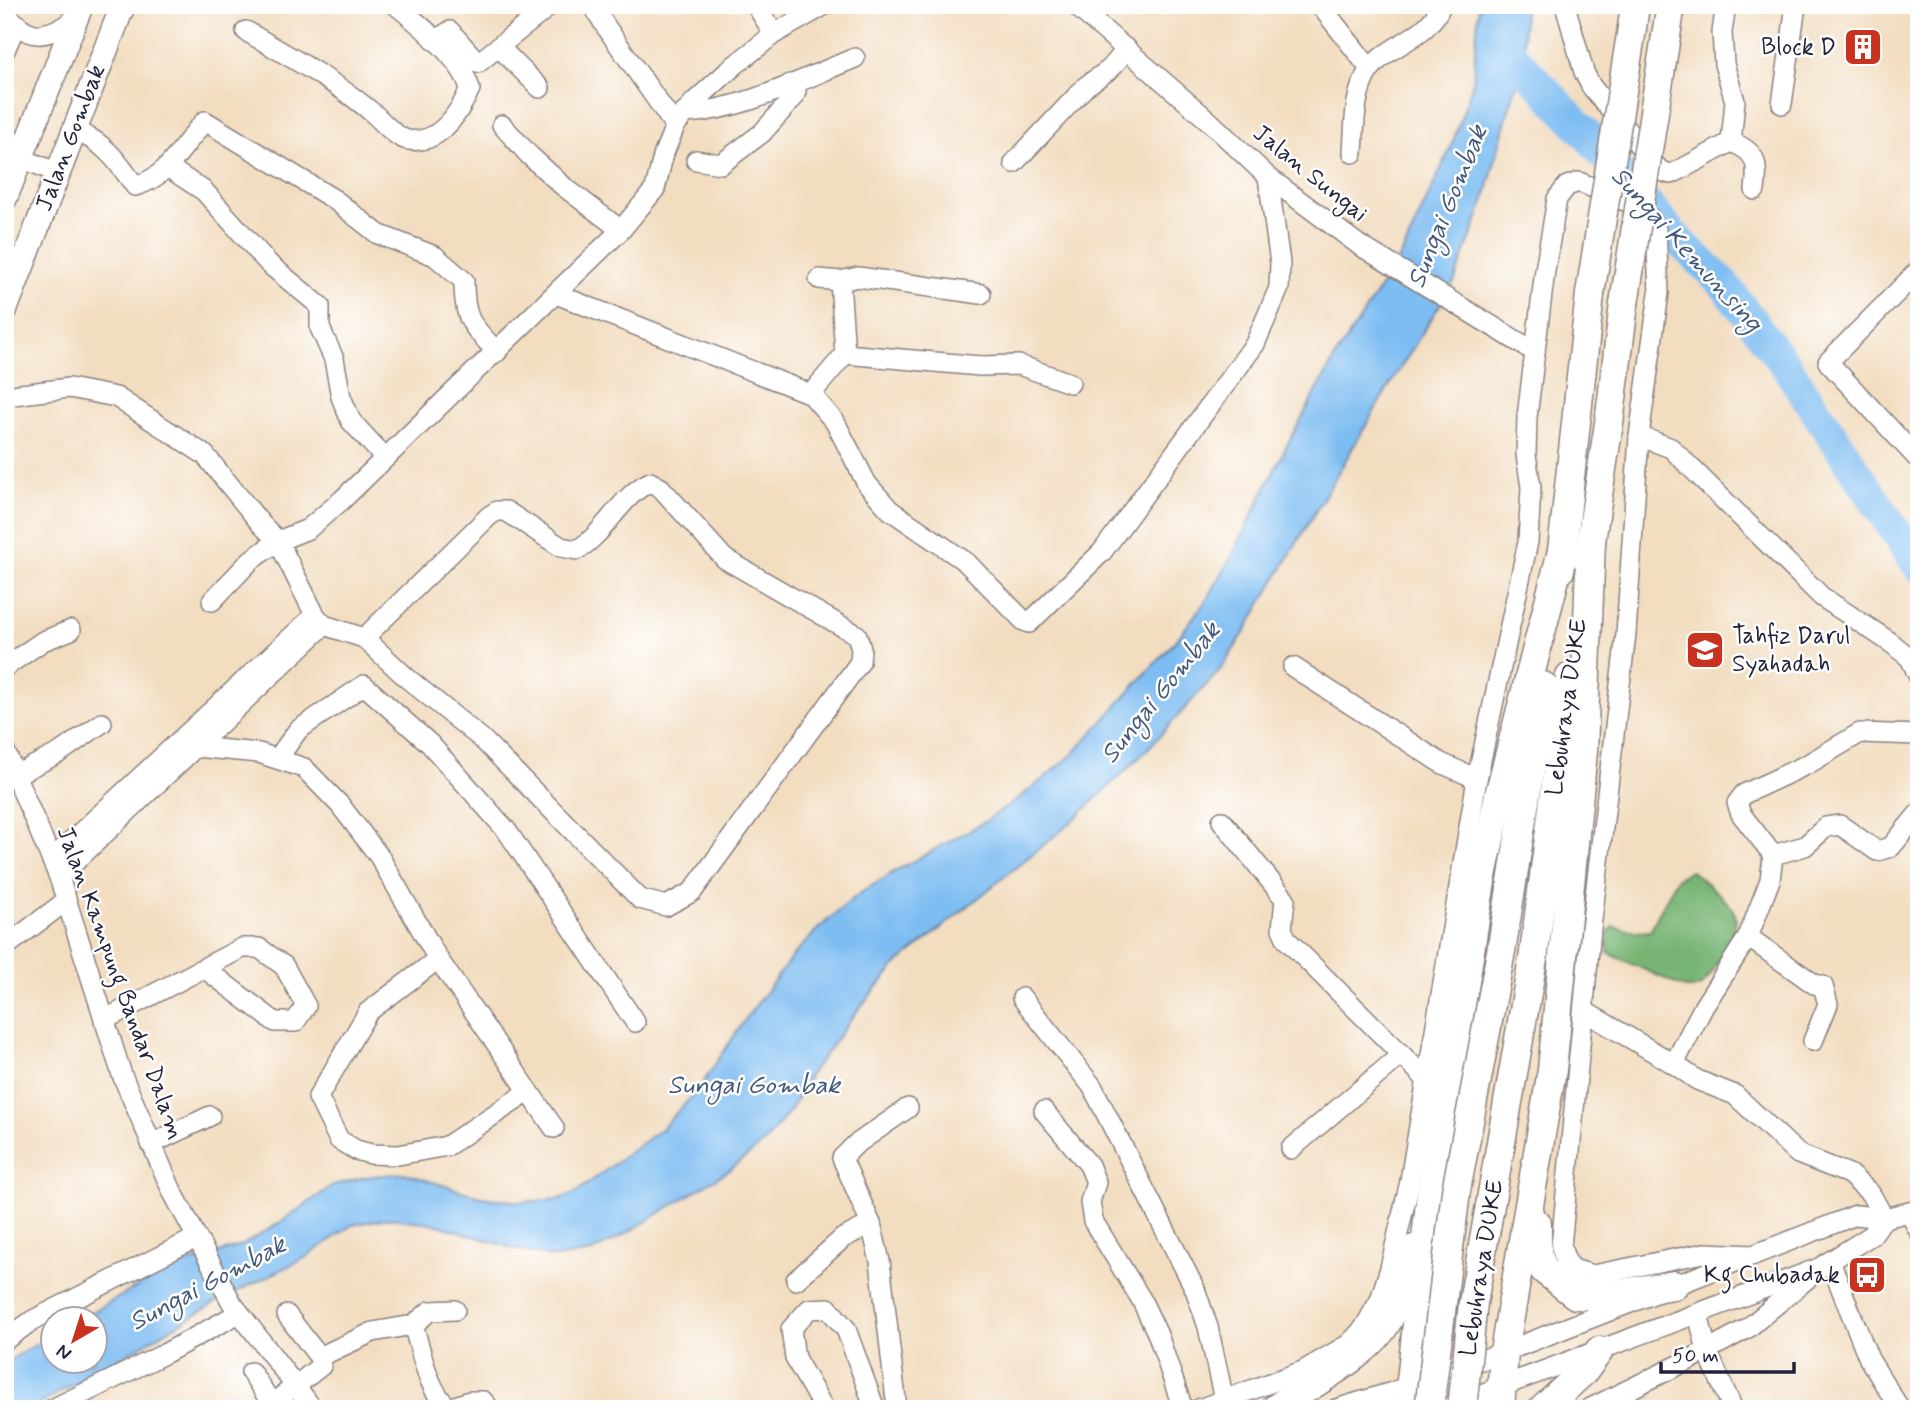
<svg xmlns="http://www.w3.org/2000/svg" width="1924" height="1414" viewBox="0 0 1924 1414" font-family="Mynerve,sans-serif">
<rect width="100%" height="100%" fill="#fff"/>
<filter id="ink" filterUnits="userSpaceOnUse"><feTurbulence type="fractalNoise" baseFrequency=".0143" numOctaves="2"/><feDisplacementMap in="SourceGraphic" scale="14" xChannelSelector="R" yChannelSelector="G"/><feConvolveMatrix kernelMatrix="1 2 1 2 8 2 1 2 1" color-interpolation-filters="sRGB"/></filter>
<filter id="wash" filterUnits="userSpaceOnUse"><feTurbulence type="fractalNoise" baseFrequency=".00686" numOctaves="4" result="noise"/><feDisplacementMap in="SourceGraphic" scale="28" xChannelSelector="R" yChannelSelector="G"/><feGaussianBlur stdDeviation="1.57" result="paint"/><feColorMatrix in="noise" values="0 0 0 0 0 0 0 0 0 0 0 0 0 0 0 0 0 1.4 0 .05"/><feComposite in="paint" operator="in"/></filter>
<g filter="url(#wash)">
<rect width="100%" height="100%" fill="#f2ddc0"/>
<path fill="#78b574" stroke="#4d6c58" stroke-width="2" d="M 1691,871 C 1702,880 1735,904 1736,918 C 1737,929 1710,980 1701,986 C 1696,989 1691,988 1685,988 L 1608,953 L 1607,935 L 1613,927 L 1641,932 L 1650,931 L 1677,878 Z"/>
<polygon fill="#7ebdf2" stroke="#507096" stroke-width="2" points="1479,5 1524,5 1523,65 1508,112 1484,202 1454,282 1383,396 1246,630 1221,669 1144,753 1068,825 898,963 861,1006 809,1076 790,1111 765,1142 731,1169 629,1232 592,1252 555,1258 513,1248 431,1223 388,1218 352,1225 305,1258 224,1298 31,1409 5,1409 5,1363 52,1335 52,1362 94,1362 94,1320 80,1319 171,1268 241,1246 279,1223 334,1185 365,1177 404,1173 481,1197 520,1202 560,1199 578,1191 662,1128 698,1090 744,1021 792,957 819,928 856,896 897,870 983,823 1027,792 1072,755 1177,639 1208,598 1231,558 1286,447 1336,356 1402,254 1451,147 1473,83"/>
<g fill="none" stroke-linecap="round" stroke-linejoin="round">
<polyline stroke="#7ebdf2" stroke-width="32" points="1506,49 1584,131 1671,233 1723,283 1786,366 1919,567"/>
</g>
</g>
<g filter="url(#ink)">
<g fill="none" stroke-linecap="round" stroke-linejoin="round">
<g stroke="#8a807e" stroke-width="22">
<g id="minor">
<polyline points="593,5 604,24 675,126"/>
<polyline points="756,5 774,34"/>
<polyline points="1075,5 1209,121 1268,177 1359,245 1535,352"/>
<polyline points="1320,5 1370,69"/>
<path d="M 1565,5 L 1584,72 L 1591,86 L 1660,171 C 1662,171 1669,174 1671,174 C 1676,173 1721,147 1731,142 C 1758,152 1758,164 1755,190"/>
<polyline points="1726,5 1722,32 1724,64 1735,101 1731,142"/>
<path d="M 5,12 C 31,43 43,37 75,21"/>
<path d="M 246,31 C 289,57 336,81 374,114 C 383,122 396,138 408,140 C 439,145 459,113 470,89 C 463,60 419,24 396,5"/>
<polyline points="435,41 450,31 478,63 551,5"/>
<polyline points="499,47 540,88"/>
<polyline points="5,50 16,25"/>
<polyline points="1782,104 1796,5"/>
<path d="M 684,113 C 742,111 802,79 855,58"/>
<polyline points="502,125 529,155 563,186 621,230"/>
<path d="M 74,130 C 105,143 116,159 135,186 C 170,177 182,144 205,121 L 335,200 L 378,234 L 435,256 L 464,281 C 464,321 471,324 497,352"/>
<polyline points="5,152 56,172"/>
<path d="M 1353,153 C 1355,125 1353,93 1370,69 C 1390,43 1429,38 1441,5"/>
<polyline points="696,160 721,164 762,133 794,97 796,91 790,84"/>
<polyline points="1014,163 1086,86 1110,69 1127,49"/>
<polyline points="169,168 204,191 269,264 320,306 320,328 334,359 341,397 351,421 385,458"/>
<polyline points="1919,270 1828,362 1919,460"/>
<polyline points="819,279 840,281 858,277 981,294"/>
<polyline points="840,281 845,354"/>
<polyline points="556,294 811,394 835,422 867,484 890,510 966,562 1024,621 1029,623 1102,552 1255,344 1279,288 1280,263 1268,177"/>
<polyline points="811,394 845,354 980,366 1019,365 1070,383"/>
<path d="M 5,396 L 69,388 L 116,397 L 205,455 L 261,524 L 278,541 L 315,615 L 324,625 L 364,638 L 408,679 L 482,739 L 640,899 L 666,906 L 692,892 L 860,662 L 861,649 L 857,635 L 725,559 L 661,488 L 650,482 C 620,496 606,533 577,550 L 561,547 L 506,511 L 497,511 L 489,516 L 364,638"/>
<polyline points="1639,436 1671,448 1822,597 1890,642 1910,658 1919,677"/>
<polyline points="212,601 251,560 278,541 308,529 342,500 621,230 655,189 664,153 675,126 694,102 735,65 774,34 825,5"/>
<polyline points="5,667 43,641 71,630"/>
<polyline points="1293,667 1441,763 1477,779"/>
<polyline points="184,737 195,747 259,753 304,768 340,805 379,856 438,959 554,1128"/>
<polyline points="5,751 59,877 122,1075 172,1191 232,1303 313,1409"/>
<polyline points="278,758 298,730 364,685 430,744 507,831 635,1022"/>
<polyline points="17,774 59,753 102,723"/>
<polyline points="1222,821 1285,899 1282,929 1287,940 1427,1080"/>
<polyline points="1773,855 1805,846 1826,827 1840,825 1877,851 1891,847 1919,813"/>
<polyline points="52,859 315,615"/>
<polyline points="59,877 324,625"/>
<polyline points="1748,937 1814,984 1823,986 1828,1004 1813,1041"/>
<polyline points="5,947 66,901"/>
<polyline points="438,959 368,1012 318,1097 339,1140 356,1150 371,1154 398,1155 447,1146 528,1092"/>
<polyline points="1022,998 1092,1086 1195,1289 1208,1327 1226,1409"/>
<polyline points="1584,1011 1674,1064 1697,1080 1735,1095 1798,1154 1849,1174 1870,1193 1884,1218"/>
<polyline points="104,1020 242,948 259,948 284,966 306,1006 295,1022 275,1022 204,968"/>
<polyline points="1674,1064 1704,1006 1748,937 1770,880 1773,855 1741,814 1737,803 1744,794 1808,764 1860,733 1919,735"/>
<polyline points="1044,1111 1089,1165 1096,1182 1090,1202 1093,1221 1141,1299 1158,1335 1183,1409"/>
<polyline points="151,1144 210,1116"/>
<polyline points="1291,1149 1401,1055"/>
<polyline points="1909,1212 1919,1231"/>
<polyline points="1830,1261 1869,1359 1900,1409"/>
<polyline points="796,1280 843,1238 871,1224"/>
<polyline points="1698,1314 1707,1351 1733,1409"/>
<path d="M 413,1325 C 422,1352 427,1390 449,1408 L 470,1401 L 483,1401 L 490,1409"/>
<polyline points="5,1340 33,1320 196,1238"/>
<polyline points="319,1357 373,1332 413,1325 430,1311 455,1310"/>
<polyline points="251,1372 272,1404"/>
<polyline points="52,1409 166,1353 239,1313"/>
<polyline points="275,1409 272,1404 321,1366 319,1357 287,1315"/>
<polyline points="824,1409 795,1358 791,1329 809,1309 828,1308 846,1329 875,1409"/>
<polyline points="897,1409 880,1261 871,1224 842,1158 855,1145 908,1108"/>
<polyline points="1199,1409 1303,1371 1349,1344 1364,1328 1380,1300 1390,1268 1409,1186 1477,779 1528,542 1531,487 1526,455 1527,417 1545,270 1557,199 1567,186 1579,182 1632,204 1650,218 1656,229 1659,293 1639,436 1626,634 1591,929 1561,1247 1566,1261 1573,1269 1593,1275 1704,1253 1754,1255"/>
<polyline points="1336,1409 1392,1392 1504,1352 1856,1215 1884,1218 1919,1210"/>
<polyline points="1441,1409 1819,1268 1872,1235 1884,1218"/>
<polyline points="1589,1409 1691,1359 1748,1328 1808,1278"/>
</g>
</g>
<g stroke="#8a807e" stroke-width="27">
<g id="major">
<polyline points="5,198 81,5"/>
<polyline points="5,310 123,5"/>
</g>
</g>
<g stroke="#8a807e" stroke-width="31">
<g id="highway">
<polyline points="1632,28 1635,5"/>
<polyline points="1666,36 1671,5"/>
<polyline points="1588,561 1609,423 1624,304"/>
<polyline points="1560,570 1590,294"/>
<polyline points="1502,946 1543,686"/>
<polyline points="1534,953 1570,677"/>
<polyline points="1537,1224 1537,1253 1544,1270 1576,1295 1601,1296 1674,1285"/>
<path d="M 1275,1409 C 1308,1385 1370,1355 1388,1320 C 1400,1297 1406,1272 1414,1249"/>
<polyline points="1408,1409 1430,1202 1481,881 1499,795 1562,551"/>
<polyline points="1500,1409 1504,1352 1552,1070 1583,751 1591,542"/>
<polyline points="1543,1409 1585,1370 1599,1351"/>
</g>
</g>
<use href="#minor" stroke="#fff" stroke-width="19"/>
<use href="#major" stroke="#fff" stroke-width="24"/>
<use href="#highway" stroke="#fff" stroke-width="28"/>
<g stroke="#8a807e" stroke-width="31" stroke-linecap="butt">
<g id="highway-bridge">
<polyline points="1590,294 1632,28"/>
<polyline points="1624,304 1666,36"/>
<polyline points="1429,1409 1456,1191 1502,946"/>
<polyline points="1462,1409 1473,1303 1534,953"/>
</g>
</g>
<use href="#highway-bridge" stroke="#fff" stroke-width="28"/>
</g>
</g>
<defs>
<g id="building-square" transform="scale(2.0125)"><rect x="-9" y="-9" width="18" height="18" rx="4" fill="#c8321e" stroke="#fff"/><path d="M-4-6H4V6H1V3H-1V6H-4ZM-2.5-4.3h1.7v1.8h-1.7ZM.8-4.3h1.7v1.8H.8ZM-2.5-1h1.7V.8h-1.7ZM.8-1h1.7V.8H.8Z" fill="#fff"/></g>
<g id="school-square" transform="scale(2.0125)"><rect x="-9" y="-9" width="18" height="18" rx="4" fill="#c8321e" stroke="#fff"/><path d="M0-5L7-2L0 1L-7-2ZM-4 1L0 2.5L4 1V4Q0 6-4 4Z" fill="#fff"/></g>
<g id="bus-square" transform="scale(2.0125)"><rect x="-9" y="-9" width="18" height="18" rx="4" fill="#c8321e" stroke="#fff"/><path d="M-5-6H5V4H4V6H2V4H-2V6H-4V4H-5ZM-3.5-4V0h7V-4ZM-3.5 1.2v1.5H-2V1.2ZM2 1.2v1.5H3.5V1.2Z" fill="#fff"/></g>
</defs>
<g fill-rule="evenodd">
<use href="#building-square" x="1863" y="47"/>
<use href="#school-square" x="1705" y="650"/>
<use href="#bus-square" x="1867" y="1275"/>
</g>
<g text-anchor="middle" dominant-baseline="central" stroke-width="5" stroke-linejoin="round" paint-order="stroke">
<g font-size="24" fill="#22223b" stroke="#fff" text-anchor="end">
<text x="1836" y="47">Block D</text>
<text x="1732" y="636" text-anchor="start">Tahfiz Darul<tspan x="1732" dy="28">Syahadah</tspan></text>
<text x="1840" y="1275">Kg Chubadak</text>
</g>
<g font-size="24" fill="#22223b" stroke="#fff">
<text transform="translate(71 138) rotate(-69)">Jalan Gombak</text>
<text transform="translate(1310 174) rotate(39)">Jalan Sungai</text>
<text transform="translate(1567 707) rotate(-82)">Lebuhraya DUKE</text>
<text transform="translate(120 983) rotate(70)">Jalan Kampung Bandar Dalam</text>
<text transform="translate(1482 1268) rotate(-81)">Lebuhraya DUKE</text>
</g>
<g font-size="26" font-style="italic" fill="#42587b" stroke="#fff">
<text transform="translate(1448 207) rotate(-68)">Sungai Gombak</text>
<text transform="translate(1686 250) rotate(48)">Sungai Kemunsing</text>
<text transform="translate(1161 693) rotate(-51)">Sungai Gombak</text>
<text x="754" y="1086">Sungai Gombak</text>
<text transform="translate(208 1284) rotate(-28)">Sungai Gombak</text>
</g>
</g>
<rect width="1924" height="1414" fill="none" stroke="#fff" stroke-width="28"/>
<g transform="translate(74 1340) rotate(219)"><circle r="33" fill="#ffffff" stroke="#a7a7b1" stroke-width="2"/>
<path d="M0-5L12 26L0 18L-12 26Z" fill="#c8321e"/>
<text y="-10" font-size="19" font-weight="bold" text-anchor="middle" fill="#22223b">N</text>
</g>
<path d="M1661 1362v10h133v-10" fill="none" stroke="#22223b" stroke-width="3.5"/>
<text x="1672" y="1362" font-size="21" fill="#22223b" stroke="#ffffff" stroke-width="5" paint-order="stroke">50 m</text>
</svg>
